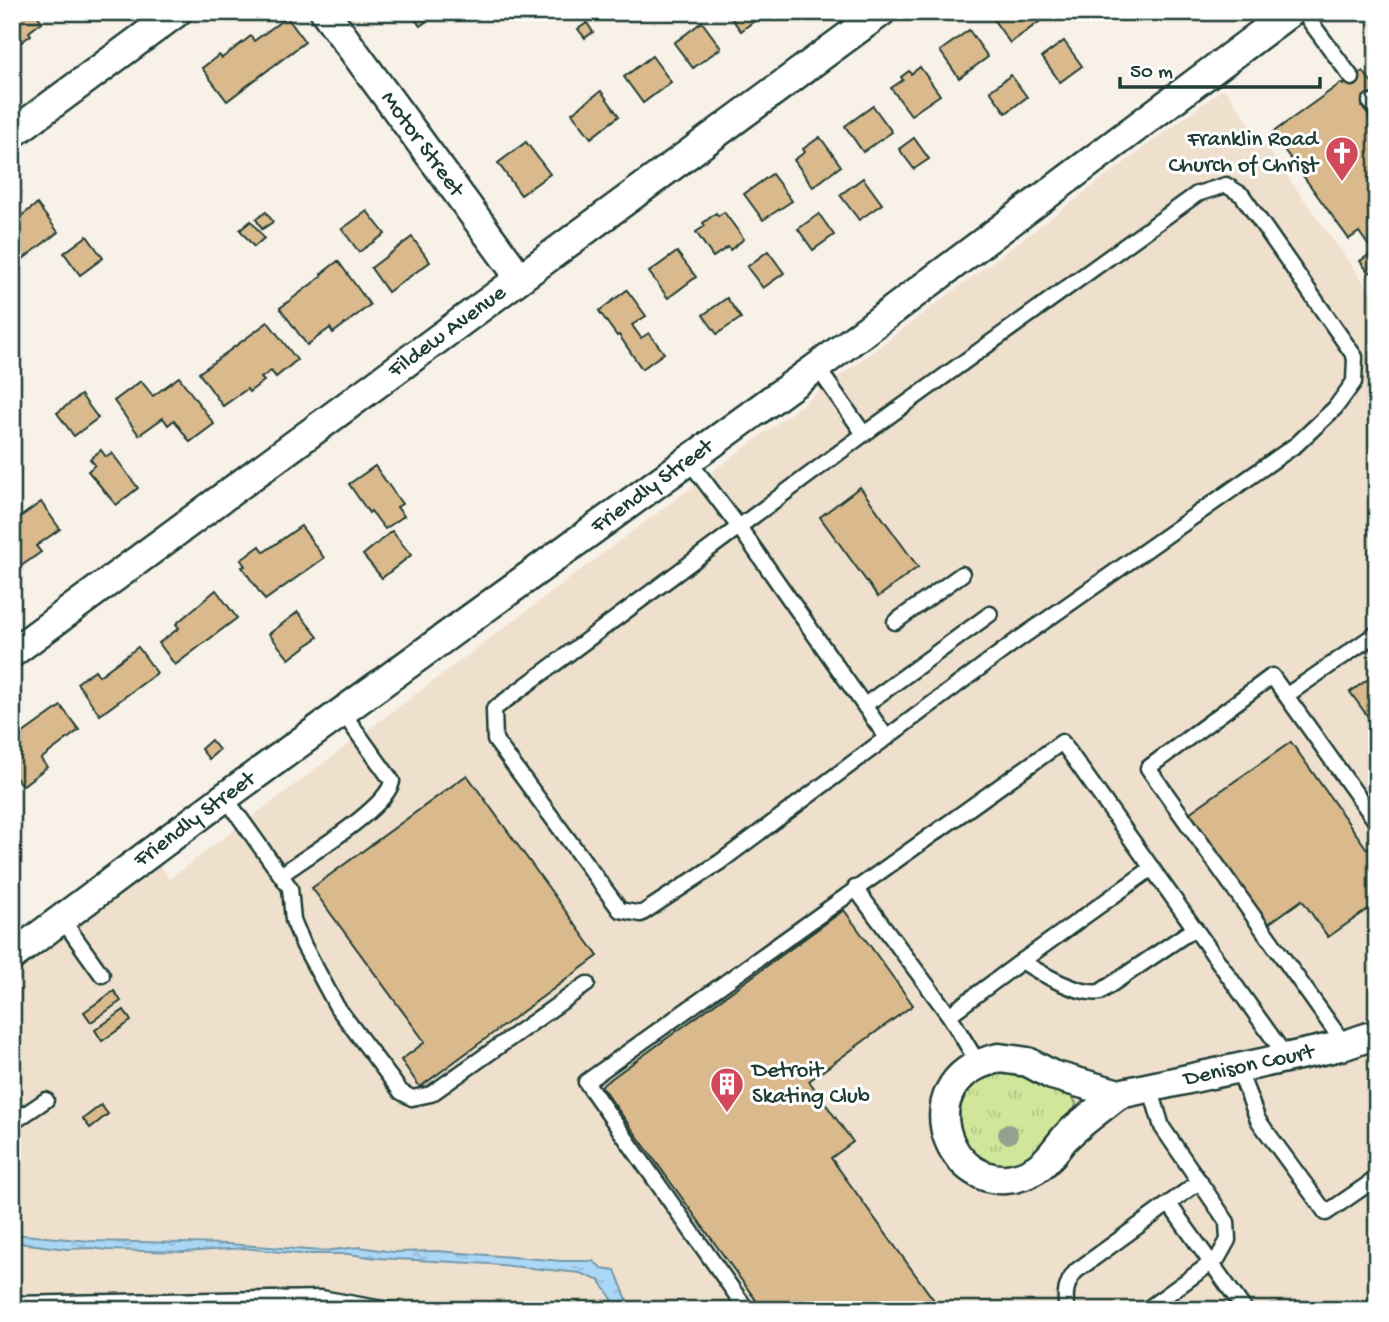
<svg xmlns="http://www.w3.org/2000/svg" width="1389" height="1322" viewBox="0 0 1389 1322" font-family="'Gochi Hand',sans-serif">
<defs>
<pattern id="grass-tufts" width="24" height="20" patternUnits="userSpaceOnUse" patternTransform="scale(1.75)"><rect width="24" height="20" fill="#d0e69b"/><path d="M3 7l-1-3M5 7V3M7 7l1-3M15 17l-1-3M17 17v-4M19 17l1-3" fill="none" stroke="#b2c686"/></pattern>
<pattern id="water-ripples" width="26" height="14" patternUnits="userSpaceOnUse" patternTransform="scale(1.75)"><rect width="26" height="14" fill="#abd7f7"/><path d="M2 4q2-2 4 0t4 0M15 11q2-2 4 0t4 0" fill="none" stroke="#93b9d4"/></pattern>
</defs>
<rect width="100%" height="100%" fill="#f8f1e8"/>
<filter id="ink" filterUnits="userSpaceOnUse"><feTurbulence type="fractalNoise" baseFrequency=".0143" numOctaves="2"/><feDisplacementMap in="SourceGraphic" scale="14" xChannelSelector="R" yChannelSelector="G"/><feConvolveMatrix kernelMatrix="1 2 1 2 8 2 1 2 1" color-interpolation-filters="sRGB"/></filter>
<g filter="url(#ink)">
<polygon fill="#efe0cd" points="1224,88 1377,301 1377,1310 12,1310 12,942 145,840 169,879"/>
<path fill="url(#grass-tufts)" stroke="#789268" stroke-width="2" d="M 995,1073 L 1020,1075 L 1040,1086 L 1072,1096 L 1076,1103 C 1075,1116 1058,1125 1049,1135 C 1042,1143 1036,1153 1027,1158 C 972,1190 924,1100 995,1073 Z"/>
<polygon fill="url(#water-ripples)" stroke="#7399a9" stroke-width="2" points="12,1234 90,1241 229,1244 322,1251 360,1247 393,1252 437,1251 562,1261 593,1261 602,1268 615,1270 631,1310 619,1310 600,1281 580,1273 491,1264 377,1258 348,1254 299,1254 244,1248 184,1252 107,1250 91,1248 67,1249 12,1242"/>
<g fill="#daba8d" stroke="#1f3d34" stroke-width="2">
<polygon points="12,12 35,12 42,22 29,32 31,35 12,49"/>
<polygon points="410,12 439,12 420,26"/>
<polygon points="727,12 766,12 741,31"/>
<polygon points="997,12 1031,12 1039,22 1010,43 991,16"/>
<polygon points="287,17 305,42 227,101 202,68 219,55 222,58 251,36 254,41"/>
<polygon points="702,22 721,48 693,68 674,43"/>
<polygon points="587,23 593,32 585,38 578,29"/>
<polygon points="969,30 988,57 959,78 940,51"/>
<polygon points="1064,41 1082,66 1060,82 1042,57"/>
<polygon points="652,56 671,82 643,103 624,77"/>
<polygon points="920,67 940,95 911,115 891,88 903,80 901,77 909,71 911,74"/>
<polygon points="1363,71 1377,90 1377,97 1362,107 1377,127 1377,268 1369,273 1360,261 1373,252 1359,232 1349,239 1272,133 1341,83 1343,85"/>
<polygon points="1011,75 1027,97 1006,113 990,91"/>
<polygon points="601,91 619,116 591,138 572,113"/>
<polygon points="873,106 892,132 863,152 845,126"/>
<polygon points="820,137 841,166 813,187 794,160 805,152 803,149"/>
<polygon points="914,138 929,159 914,169 899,149"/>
<polygon points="526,142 550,174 521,195 498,163"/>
<polygon points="772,174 792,201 763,220 744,194"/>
<polygon points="863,178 882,204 859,220 840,195"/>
<polygon points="37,204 58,232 19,262 12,253 12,223"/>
<polygon points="367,211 385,234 359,252 342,229"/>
<polygon points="266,212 273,222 262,229 256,219"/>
<polygon points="724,212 744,239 730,250 728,247 713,257 696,232 705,226 703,223 716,213 718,216"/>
<polygon points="819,214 834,235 813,250 798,229"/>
<polygon points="251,221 264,238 254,247 240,230"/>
<polygon points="87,236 103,258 80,275 64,253"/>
<polygon points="412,237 430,262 388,292 371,268"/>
<polygon points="768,251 784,273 763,288 747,267"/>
<polygon points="677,252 696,277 668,298 649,272"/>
<polygon points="338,261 370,305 333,333 330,328 307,345 280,308 322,276 321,274"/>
<polygon points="627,290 646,316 632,325 641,338 649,333 664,353 642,369 619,335 617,336 599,311"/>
<polygon points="727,298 741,318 717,334 703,315"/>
<polygon points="268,322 297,360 276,377 271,371 261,378 264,381 249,392 247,389 223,406 199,373"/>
<polygon points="179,377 214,424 190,442 174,420 168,425 163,418 139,435 114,401 141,381 153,396"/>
<polygon points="81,395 98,418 74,436 57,413"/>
<polygon points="101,450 106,457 112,453 138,488 116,505 88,471 95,465 90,459"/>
<polygon points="375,466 402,504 397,507 404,516 385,529 371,511 369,513 349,484"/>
<polygon points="860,487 918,567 878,597 820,517"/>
<polygon points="41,502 60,529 36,546 41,552 17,569 16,568 12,570 12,523"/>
<polygon points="301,526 324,558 265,600 242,567 245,566 241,560 260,546 264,552"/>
<polygon points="392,531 411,555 382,578 363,555"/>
<polygon points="216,590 237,618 175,665 159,643 179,628 176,624"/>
<polygon points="298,612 318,637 289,659 269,634"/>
<polygon points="138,647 157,673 100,715 77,683 95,670 99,676"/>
<polygon points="1377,673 1377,729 1350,692"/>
<polygon points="61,706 79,730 41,759 47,767 22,786 12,772 12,741"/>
<polygon points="211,740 219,750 209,759 201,749"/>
<polygon points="1291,742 1367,849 1377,842 1377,903 1328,937 1302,900 1268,924 1189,813"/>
<polygon points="467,775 598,956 420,1087 401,1060 425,1042 312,888"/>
<polygon points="844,910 913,1005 809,1081 853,1142 831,1158 941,1310 763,1310 601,1086"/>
<polygon points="114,991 121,1001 91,1022 84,1012"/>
<polygon points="124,1010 131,1021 102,1041 95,1030"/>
<polygon points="101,1105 108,1114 90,1128 83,1119"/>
</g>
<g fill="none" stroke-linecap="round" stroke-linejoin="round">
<g stroke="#1f3d34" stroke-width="19">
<g id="lane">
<polyline points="1303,12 1352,78"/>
<polyline points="1370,102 1377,108"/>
<polyline points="817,367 864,434 494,709 495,740 620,910 641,914 720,862 1012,644 1297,444 1335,408 1354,382 1355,357 1242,195 1226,185 1197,194 864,434"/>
<polyline points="689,461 739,527 887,738"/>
<polyline points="895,622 962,574"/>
<polyline points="1287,695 1377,633"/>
<polyline points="865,705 990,614"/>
<polyline points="225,797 290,888 293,920 304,946 337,1007 401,1092 412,1098 431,1094 587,984"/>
<path d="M 281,875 C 305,857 388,808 392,781 L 343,713"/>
<path d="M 855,888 L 949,1015 L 1022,961 C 1040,973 1079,996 1100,992 L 1195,928"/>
<polyline points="62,919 102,975"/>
<polyline points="1022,961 1152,868"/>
<polyline points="949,1015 978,1063"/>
<polyline points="1345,1045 1148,768 1272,676 1377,823"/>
<polyline points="1238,1068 1258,1120 1326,1213 1377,1178"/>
<polyline points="12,1123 46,1100"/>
<polyline points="1169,1204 1245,1310"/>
<polyline points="12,1304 321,1298 388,1310"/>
<polyline points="747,1310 586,1082 1062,742 1287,1058"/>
<path d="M 1067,1310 C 1064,1294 1066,1283 1076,1271 L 1200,1181"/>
<polyline points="1146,1310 1218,1258 1228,1240 1227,1222 1162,1127 1150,1087"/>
</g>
</g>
<g stroke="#1f3d34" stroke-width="33">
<g id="street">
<path id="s1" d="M 325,12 L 520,278"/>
<polyline points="12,134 177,12"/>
<path id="s2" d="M 12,653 L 881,12"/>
<path id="s3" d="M 12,956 L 225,797 L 817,367 L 1290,12"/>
<path d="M 999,1058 L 1028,1062 L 1052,1075 L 1119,1094 C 1101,1108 1081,1122 1065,1138 C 1056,1148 1049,1161 1036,1169 C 957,1217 895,1080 999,1058 Z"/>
<path id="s4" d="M 1119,1094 L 1345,1045 L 1377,1034"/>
</g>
</g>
<use href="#lane" stroke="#fff" stroke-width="14"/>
<use href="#street" stroke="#fff" stroke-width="28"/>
</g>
<circle fill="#94a191" cx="1008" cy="1134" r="10"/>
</g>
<defs>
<g id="church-pin" transform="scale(1.75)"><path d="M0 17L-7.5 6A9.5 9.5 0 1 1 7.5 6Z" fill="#d1495b" stroke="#fff"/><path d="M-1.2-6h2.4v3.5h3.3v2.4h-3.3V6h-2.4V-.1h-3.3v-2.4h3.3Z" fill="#fff"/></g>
<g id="building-pin" transform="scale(1.75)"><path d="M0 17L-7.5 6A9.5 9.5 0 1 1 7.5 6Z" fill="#d1495b" stroke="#fff"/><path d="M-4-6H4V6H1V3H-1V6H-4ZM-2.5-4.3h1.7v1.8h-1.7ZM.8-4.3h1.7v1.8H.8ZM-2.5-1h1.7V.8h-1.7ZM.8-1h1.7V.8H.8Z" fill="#fff"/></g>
</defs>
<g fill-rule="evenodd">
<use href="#church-pin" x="1342" y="153"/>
<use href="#building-pin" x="727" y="1084"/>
</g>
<g text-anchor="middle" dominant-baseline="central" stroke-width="6" stroke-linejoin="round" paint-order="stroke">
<g font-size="23" fill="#1f3d34" stroke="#fff" text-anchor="end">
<text x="1318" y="140">Franklin Road<tspan x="1318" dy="26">Church of Christ</tspan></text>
<text x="752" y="1071" text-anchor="start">Detroit<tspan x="752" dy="26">Skating Club</tspan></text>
</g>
<g font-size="23" fill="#1f3d34" stroke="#fff">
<text stroke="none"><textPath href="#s1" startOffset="164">Motor Street</textPath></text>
<text stroke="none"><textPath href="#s2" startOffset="541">Fildew Avenue</textPath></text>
<text stroke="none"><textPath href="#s3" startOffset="794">Friendly Street</textPath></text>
<text stroke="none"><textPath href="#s3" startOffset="228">Friendly Street</textPath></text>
<text stroke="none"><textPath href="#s4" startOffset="133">Denison Court</textPath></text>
</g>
</g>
<rect width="1389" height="1322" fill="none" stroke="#fff" stroke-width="42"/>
<rect x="21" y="21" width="1347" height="1280" fill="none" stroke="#1f3d34" stroke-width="2.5" filter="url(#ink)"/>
<path d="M1120 77v10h200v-10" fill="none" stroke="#1f3d34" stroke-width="3.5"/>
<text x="1130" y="77" font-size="21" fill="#1f3d34" stroke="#ffffff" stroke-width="5" paint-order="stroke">50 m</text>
</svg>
